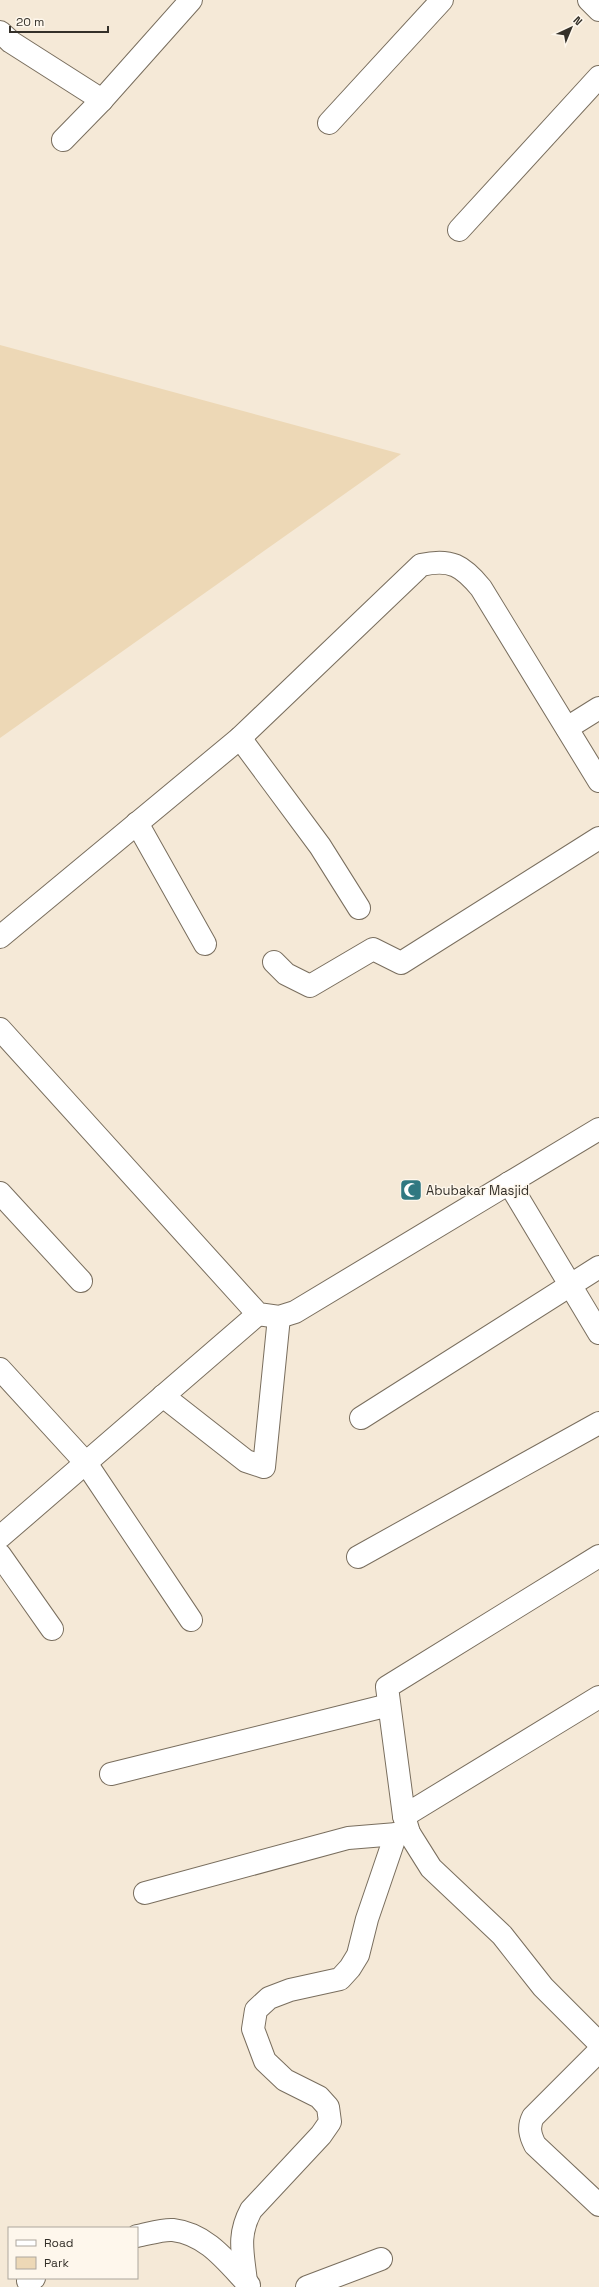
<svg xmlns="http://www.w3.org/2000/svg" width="599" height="2287" viewBox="0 0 599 2287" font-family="'Space Grotesk',sans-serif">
<rect width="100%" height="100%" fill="#f5e9d7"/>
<polygon fill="#edd8b6" points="0,345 401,454 0,738"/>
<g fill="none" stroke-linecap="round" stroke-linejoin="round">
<g stroke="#796e5e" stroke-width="24">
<g id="street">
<polyline points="589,0 599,10"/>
<polyline points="0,32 11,42 102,100"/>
<polyline points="329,123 442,0"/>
<polyline points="63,140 102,100 191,0"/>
<polyline points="459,230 599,77"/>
<polyline points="567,728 599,708"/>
<polyline points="240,738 320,846 359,908"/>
<polyline points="137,823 205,944"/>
<path d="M 0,937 L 240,738 L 421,565 C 451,558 463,566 481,588 L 599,781"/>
<polyline points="274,962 286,974 310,986 373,949 401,963 599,838"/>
<polyline points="0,1029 258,1314 279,1317 295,1312 599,1129"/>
<polyline points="509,1183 599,1333"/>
<polyline points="0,1193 81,1281"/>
<polyline points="0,1369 86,1463 191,1620"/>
<polyline points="163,1396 246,1461 264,1467 279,1317"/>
<polyline points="361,1418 599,1267"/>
<polyline points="0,1537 258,1314"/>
<polyline points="0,1555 52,1629"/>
<polyline points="599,1556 387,1687 404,1816 599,1697"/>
<polyline points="358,1557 599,1423"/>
<polyline points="111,1774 389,1705"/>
<polyline points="404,1816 409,1833 431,1868 502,1935 543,1987 599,2043"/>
<polyline points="145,1893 348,1838 409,1833"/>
<path d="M 599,2051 L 533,2117 C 528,2127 530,2135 535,2145 L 599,2205"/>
<path d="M 137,2236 C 148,2234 163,2229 173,2230 C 207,2234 227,2262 249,2285"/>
<polyline points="28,2281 34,2278"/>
<path d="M 246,2282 C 243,2253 237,2236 251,2210 L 321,2135 L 330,2122 L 328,2107 L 319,2097 L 285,2080 L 265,2061 L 253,2029 L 256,2010 L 269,1998 L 290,1990 L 340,1979 L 350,1968 L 358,1955 L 367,1919 L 396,1834"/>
<polyline points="307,2287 381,2259"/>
</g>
</g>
<use href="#street" stroke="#fff" stroke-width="22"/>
</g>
<defs>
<g id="mosque-square" transform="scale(1.15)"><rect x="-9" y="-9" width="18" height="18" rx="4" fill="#307881" stroke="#fef7ec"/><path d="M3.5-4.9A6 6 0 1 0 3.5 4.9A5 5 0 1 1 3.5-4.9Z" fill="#fff"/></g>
</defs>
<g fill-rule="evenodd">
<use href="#mosque-square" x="411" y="1190"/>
</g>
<g text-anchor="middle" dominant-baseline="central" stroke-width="3" stroke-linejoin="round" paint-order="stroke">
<g font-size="13" fill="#343029" stroke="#fef7ec" text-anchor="start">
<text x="426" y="1190">Abubakar Masjid</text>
</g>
</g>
<rect x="8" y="2227" width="130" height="52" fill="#fef7ec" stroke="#ada79e"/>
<rect x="16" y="2240" width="20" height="6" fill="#ffffff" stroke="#ada79e"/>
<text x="44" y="2247" font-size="12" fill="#343029">Road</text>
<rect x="16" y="2257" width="20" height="12" fill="#edd8b6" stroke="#ada79e"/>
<text x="44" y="2267" font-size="12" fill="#343029">Park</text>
<g transform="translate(571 28) rotate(44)" stroke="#fef7ec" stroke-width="3" paint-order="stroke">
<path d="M0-3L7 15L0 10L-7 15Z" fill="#343029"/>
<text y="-6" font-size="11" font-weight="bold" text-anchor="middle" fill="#343029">N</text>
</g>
<path d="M10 26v6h98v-6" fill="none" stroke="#343029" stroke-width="2"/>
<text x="16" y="26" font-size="12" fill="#343029" stroke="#fef7ec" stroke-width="3" paint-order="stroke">20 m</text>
</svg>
